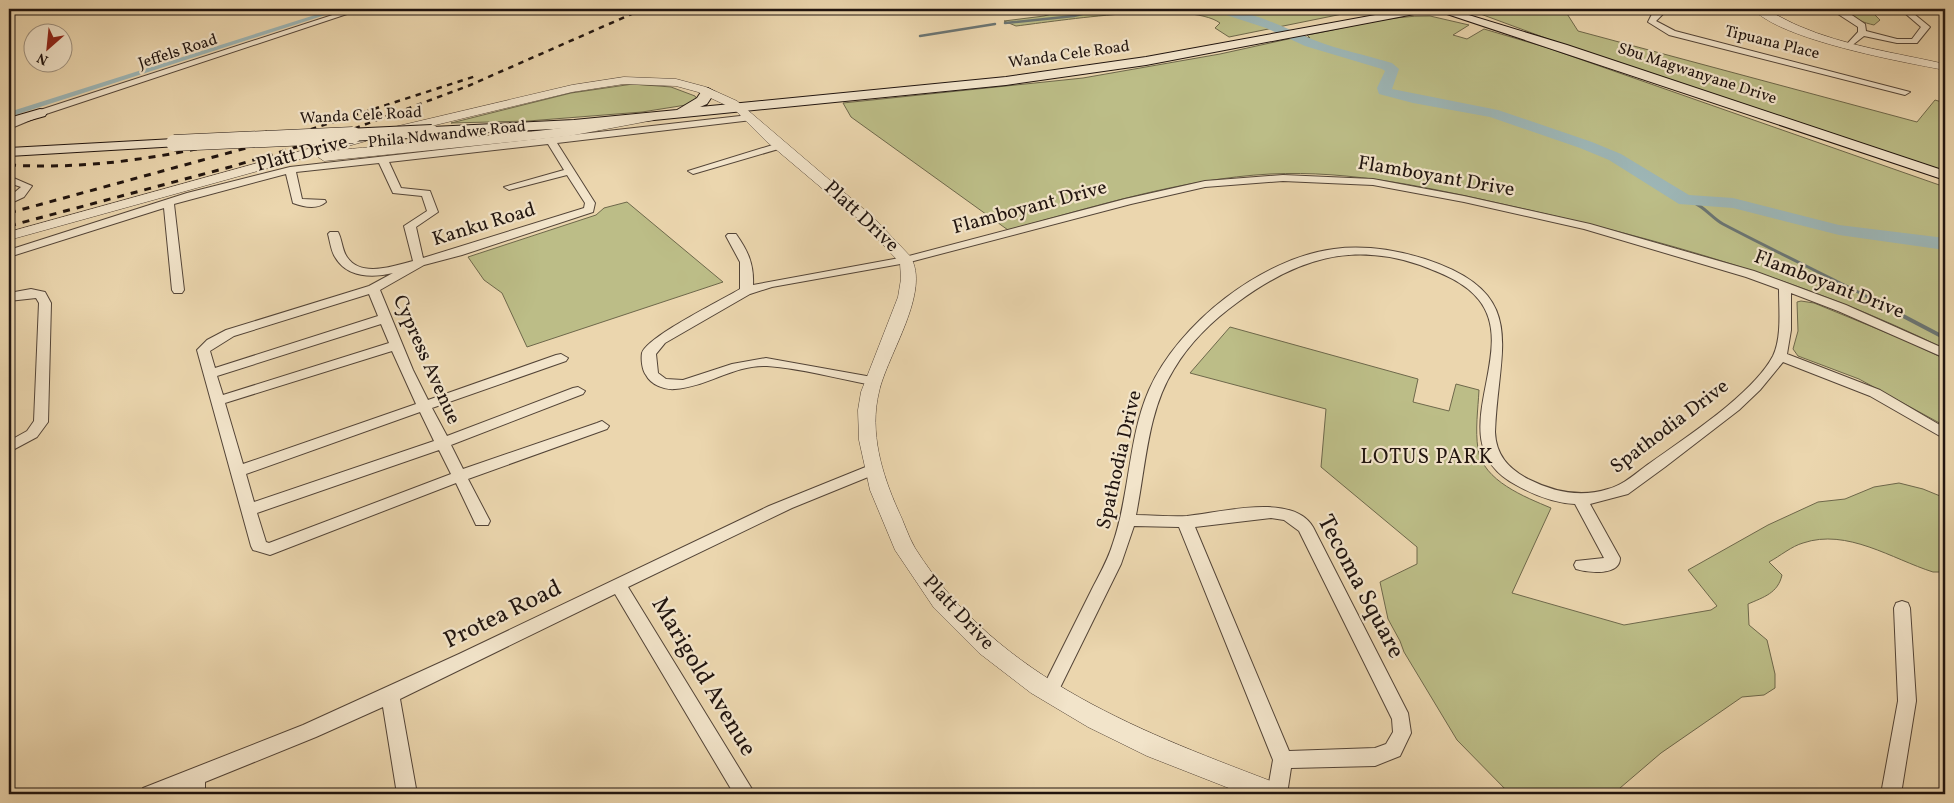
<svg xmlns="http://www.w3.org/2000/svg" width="1954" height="803" viewBox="0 0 1954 803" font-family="Vollkorn,serif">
<rect width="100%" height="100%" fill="#ebd6ae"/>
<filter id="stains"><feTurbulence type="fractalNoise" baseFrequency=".004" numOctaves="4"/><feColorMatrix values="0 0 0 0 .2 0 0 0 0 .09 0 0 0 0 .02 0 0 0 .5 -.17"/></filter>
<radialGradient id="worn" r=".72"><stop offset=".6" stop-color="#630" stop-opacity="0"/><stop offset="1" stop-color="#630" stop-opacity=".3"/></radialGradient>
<g fill="#bcbd87" stroke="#6e684b">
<path d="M 1070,9 L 1367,9 L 1229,37 L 1215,28 L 1220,23 C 1189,0 1058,21 1016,26 L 1004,21 L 1044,16 Z"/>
<polygon points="1467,9 1564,9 1578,31 1917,122 1935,100 1945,103 1945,171 1559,43"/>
<path d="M 1847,9 L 1869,9 L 1880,20 L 1874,25 C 1865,23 1851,19 1847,9 Z"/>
<path d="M 1430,16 L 1469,25 L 1453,35 L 1467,39 L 1484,29 L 1548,48 L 1945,187 L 1945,349 C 1808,281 1660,239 1511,206 C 1431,188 1352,170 1270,174 C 1180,179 1094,207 1008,230 L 851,117 L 843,103 L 1083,78 L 1220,54 L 1302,36 L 1310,38 L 1307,35 C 1347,28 1390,15 1430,16 Z"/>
<polygon points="633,84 671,87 695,96 697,99 686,105 642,112 528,121 451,123 571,93"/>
<polygon points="627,202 723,282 527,347 502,293 484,280 468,257 596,215 604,208"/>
<polygon points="1801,301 1814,303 1907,341 1945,359 1945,426 1859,379 1798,356 1793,349 1798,331 1797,302"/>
<path d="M 1230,327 L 1418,379 L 1413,402 L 1449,411 L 1456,384 L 1479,390 C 1478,409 1475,430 1478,449 C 1483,481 1525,497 1551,508 L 1512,593 L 1624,625 L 1711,610 L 1717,606 L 1688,570 L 1768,525 L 1818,502 L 1845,499 L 1874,487 L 1899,483 L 1923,489 L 1945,498 L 1945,568 L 1940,572 L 1933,572 C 1892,559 1847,528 1803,543 C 1792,546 1780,556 1769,562 L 1782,575 C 1778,593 1764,597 1748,604 L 1749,625 L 1767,640 L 1775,674 L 1775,688 L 1764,695 L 1742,697 L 1661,753 L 1613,794 L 1510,794 L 1457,740 L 1404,652 L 1400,641 L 1388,619 L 1380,582 L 1417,564 L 1417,547 L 1321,467 L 1326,409 L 1190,373 Z"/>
</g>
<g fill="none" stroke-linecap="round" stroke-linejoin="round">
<g stroke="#6b7573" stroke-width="2.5">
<polyline points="1005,23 1074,16 1102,9"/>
<polyline points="920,36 995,24"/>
</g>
<path stroke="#6b7573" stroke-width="3" d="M 1692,202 C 1704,206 1712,218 1723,224 C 1778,253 1834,279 1889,308"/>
<polyline stroke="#6b7573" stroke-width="4" points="1886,307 1945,338"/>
<polygon fill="#9db6b6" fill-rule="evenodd" points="334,9 344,9 9,117 9,112"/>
<path fill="#9db6b6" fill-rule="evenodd" d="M 1215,9 C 1251,9 1281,27 1314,40 C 1339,50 1366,55 1392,63 L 1399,69 L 1392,89 L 1498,110 L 1592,142 L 1621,154 L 1689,195 L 1733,198 L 1839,225 L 1945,238 L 1945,250 L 1839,235 L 1733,208 L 1679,204 L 1609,160 L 1580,148 L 1490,117 L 1413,103 L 1379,94 L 1377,88 L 1385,71 L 1382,69 L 1305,46 L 1266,28 L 1217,12 Z"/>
<g stroke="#534437" stroke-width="2">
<g id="minor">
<polygon points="351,9 362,9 43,115 9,129 9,123 37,111"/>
<polygon points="1659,9 1668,9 1656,21 1675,31 1910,92 1905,95 1669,35 1648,22 1652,14"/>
<polygon points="1835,9 1843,9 1865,24 1866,31 1897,39 1912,39 1921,27 1900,9 1908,9 1930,27 1917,43 1897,43 1864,36 1850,47 1846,45 1858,32 1858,27 1838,14"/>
<path d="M 749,115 L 752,116 L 752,120 L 557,143 L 595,203 L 593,212 L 462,255 L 424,265 L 380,290 L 413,370 L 428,400 L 556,355 L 561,354 L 568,358 L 566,361 L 432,408 L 447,436 L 573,388 L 578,387 L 585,391 L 583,394 L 451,445 L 463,469 L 597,423 L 602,421 L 609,426 L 607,429 L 468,479 L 490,521 L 488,525 L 476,525 L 456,483 L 270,555 L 253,550 L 251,546 L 197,350 L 207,340 L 226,330 L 369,286 L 393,273 C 373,278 347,278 335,257 C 331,251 330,241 328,234 L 330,232 L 338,232 C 342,239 342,250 347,257 C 361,278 393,266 413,261 L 404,226 L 427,211 L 422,196 L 393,193 L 379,163 L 296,172 L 302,199 L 325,200 L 326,202 C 317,210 304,207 293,203 L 286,174 L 174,204 L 184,290 L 182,293 L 174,293 L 172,290 L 164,208 L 9,257 L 9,250 L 187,193 L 290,167 ZM 548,144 L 564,170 L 504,187 L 509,190 L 567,175 L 585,203 L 584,208 L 423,258 L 416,227 L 438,212 L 430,191 L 401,188 L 389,162 ZM 369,294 L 378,316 L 215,368 L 210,351 L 234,336 ZM 381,324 L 389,343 L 223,395 L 217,376 ZM 392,351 L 416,404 L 243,464 L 225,403 ZM 420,412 L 434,441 L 254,502 L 246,474 ZM 439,450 L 451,474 L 269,543 L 266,542 L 257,513 Z"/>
<polygon points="779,143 784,146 782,148 693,174 688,171"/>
<path d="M 1283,175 L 1373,179 L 1464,196 L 1590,224 L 1754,271 L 1846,305 L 1945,349 L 1945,358 L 1838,311 L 1791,293 L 1791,330 L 1787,354 L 1880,390 L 1945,428 L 1945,439 L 1870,396 L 1783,362 L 1760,390 L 1739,410 L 1665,467 L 1628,494 L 1590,504 L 1620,558 C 1620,576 1589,573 1576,569 L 1574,565 L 1576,561 L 1604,558 L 1575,504 C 1554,503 1534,495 1516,485 C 1436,442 1522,354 1479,300 C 1465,282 1441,273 1420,265 C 1350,241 1295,260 1238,302 C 1213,320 1190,342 1174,369 C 1147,412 1146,466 1136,515 C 1153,515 1171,517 1187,516 C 1219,513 1293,492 1313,527 L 1408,713 L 1411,733 L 1400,756 L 1375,766 L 1291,768 L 1287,794 L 1267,794 L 1273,760 L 1179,527 L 1134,526 L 1121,564 L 1055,698 L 1049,701 L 1043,698 L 1040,693 C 1057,659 1074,625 1091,591 C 1099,575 1108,560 1113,543 C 1130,494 1128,438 1149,390 C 1178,324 1262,258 1334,249 C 1364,245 1396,250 1425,259 C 1531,294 1498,346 1495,432 C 1496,455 1508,468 1528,479 C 1554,492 1580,498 1608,489 C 1624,485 1637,472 1650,463 C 1685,438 1753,394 1773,356 C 1782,337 1779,310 1779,289 L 1746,277 L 1584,229 L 1464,202 L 1373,185 L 1283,181 L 1205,187 L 1131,204 L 906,263 L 772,287 L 750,294 L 665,343 L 656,354 L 658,373 L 666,379 L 683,380 L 732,364 L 766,358 L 872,377 L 879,381 L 877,384 L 872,385 C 839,379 800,368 767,366 C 736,364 706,387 675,389 C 665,390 651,385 646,375 C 642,370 641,359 642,353 C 648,336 722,300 740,289 L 740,262 L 726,236 L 728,234 L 736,234 C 748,251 754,264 753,285 L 905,257 L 1125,199 L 1205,181 ZM 1271,518 L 1284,520 L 1299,531 L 1392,719 L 1393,732 L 1386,744 L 1375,748 L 1289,751 L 1195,527 Z"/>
<polygon points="9,176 32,186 24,197 9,204 9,197 21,187 9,183"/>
<polygon points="31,289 45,292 51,303 48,422 37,437 9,452 9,441 27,431 34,421 39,303 36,298 9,301 9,293"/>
<polygon points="873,464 878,465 880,469 878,473 792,508 628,587 755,794 734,794 615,594 400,699 417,794 397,794 383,707 316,737 205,782 205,794 185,794 185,790 173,794 140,794 143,788 303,725 459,654 769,506"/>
<polygon points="1902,601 1908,603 1910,608 1916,701 1901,794 1881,794 1898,701 1894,608 1896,603"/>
</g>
</g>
<g stroke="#534437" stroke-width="1">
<g id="tertiary">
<path d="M 1753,9 C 1769,8 1784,20 1799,26 C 1845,46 1897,53 1945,64 L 1945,70 C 1902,62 1781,40 1753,9 Z"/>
<path d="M 624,77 L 676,79 L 706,87 L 737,101 L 873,217 L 910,256 C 932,291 887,355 879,392 C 869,432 882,474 898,510 C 904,522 908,536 915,548 C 999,681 1145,733 1284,786 L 1287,794 L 1244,794 L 1147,756 L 1088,727 L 1031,693 L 979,653 L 934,608 L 895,550 L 870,490 L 859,440 L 858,410 L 861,392 L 898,297 L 901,279 L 900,263 L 863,223 L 766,141 L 734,109 L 698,92 L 676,86 L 624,84 L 572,92 L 394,135 L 388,131 L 390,128 L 572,85 Z"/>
<path d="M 650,113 L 654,114 L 656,117 L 654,120 L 569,136 L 324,161 L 318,157 C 324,149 369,148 381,146 C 471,137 561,132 650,113 Z"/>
<polygon points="362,134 366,135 368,138 366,141 9,240 9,232"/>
</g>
</g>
<g stroke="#20140f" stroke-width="2">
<g id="secondary">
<polygon points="1408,9 1431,9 1425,12 1146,65 1006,85 574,128 432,135 425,131 432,127 574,120 677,110 697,98 703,89 708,88 715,92 707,104 700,107 1006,77 1146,57"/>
<polygon points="1432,9 1449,9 1567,45 1945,171 1945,180"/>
<polygon points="40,109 45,110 47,113 45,116 9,126 9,118"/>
<polygon points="174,139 179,140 181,143 179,146 9,156 9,148"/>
</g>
</g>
<use href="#minor" fill="#f2e4ca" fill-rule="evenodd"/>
<use href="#tertiary" fill="#f2e4ca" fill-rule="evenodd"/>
<use href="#secondary" fill="#f2e4ca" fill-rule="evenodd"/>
<g stroke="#20140f" stroke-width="2.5" stroke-dasharray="5.5 5.5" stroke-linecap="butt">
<polyline points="251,136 270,131"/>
<polyline points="290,136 476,76"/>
<polyline points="334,136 468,86 643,9"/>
</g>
<g stroke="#20140f" stroke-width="3" stroke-dasharray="7 7" stroke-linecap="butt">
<path d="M 9,165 C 94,170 174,156 256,135"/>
<polyline points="9,213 294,135"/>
<polyline points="9,226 230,167 337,135"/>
</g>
<g stroke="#20140f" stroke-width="14" stroke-linecap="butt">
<polyline id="secondary-bridge-far1" points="326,136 432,131"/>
</g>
<g stroke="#20140f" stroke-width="17" stroke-linecap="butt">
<polyline id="secondary-bridge" points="174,143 353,135"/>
</g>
<use href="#secondary-bridge-far1" stroke="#f2e4ca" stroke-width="12"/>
<use href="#secondary-bridge" stroke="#f2e4ca" stroke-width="16"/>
</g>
<g text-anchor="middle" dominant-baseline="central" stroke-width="4.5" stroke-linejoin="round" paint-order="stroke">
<g font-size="16" fill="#20140f" stroke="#f2e4ca">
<text transform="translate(1772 43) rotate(14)">Tipuana Place</text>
<text transform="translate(178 52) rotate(-18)">Jeffels Road</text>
<text transform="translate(1069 55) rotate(-8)">Wanda Cele Road</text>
<text transform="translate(1697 74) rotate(18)">Sbu Magwanyane Drive</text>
<text transform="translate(361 116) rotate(-3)">Wanda Cele Road</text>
<text transform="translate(447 135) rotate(-6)">Phila Ndwandwe Road</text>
</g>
<g font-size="20" fill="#20140f" stroke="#f2e4ca">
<text transform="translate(302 154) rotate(-15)">Platt Drive</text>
<text transform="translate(1436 177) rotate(10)">Flamboyant Drive</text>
<text transform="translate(1030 208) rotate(-15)">Flamboyant Drive</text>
<text transform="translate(861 217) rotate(43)">Platt Drive</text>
<text transform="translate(484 225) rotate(-17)">Kanku Road</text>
<text transform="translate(1829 285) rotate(21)">Flamboyant Drive</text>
<text transform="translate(426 360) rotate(66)">Cypress Avenue</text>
<text transform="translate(1670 427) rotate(-37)">Spathodia Drive</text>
<text transform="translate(1120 460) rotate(-77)">Spathodia Drive</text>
<text transform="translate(958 613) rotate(47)">Platt Drive</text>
</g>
<g font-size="21" letter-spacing="1" fill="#20140f" stroke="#f2e4ca">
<text x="1427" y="457">LOTUS PARK</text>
</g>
<g font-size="24" fill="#20140f" stroke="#f2e4ca">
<text transform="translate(1360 587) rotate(62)">Tecoma Square</text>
<text transform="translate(503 615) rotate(-26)">Protea Road</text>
<text transform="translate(703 677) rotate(59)">Marigold Avenue</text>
</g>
</g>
<rect width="1954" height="803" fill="none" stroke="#ebd6ae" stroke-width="30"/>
<rect x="10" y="10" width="1934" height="783" fill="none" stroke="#20140f" stroke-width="2.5"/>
<rect x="15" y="15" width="1924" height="773" fill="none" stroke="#20140f"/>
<g transform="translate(48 48) rotate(207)"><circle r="24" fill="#f2e4ca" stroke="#9e917f"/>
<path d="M0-4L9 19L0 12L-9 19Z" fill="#8f2418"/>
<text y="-8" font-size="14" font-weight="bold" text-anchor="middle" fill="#20140f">N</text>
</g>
<rect width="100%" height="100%" filter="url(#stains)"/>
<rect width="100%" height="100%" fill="url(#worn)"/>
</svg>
